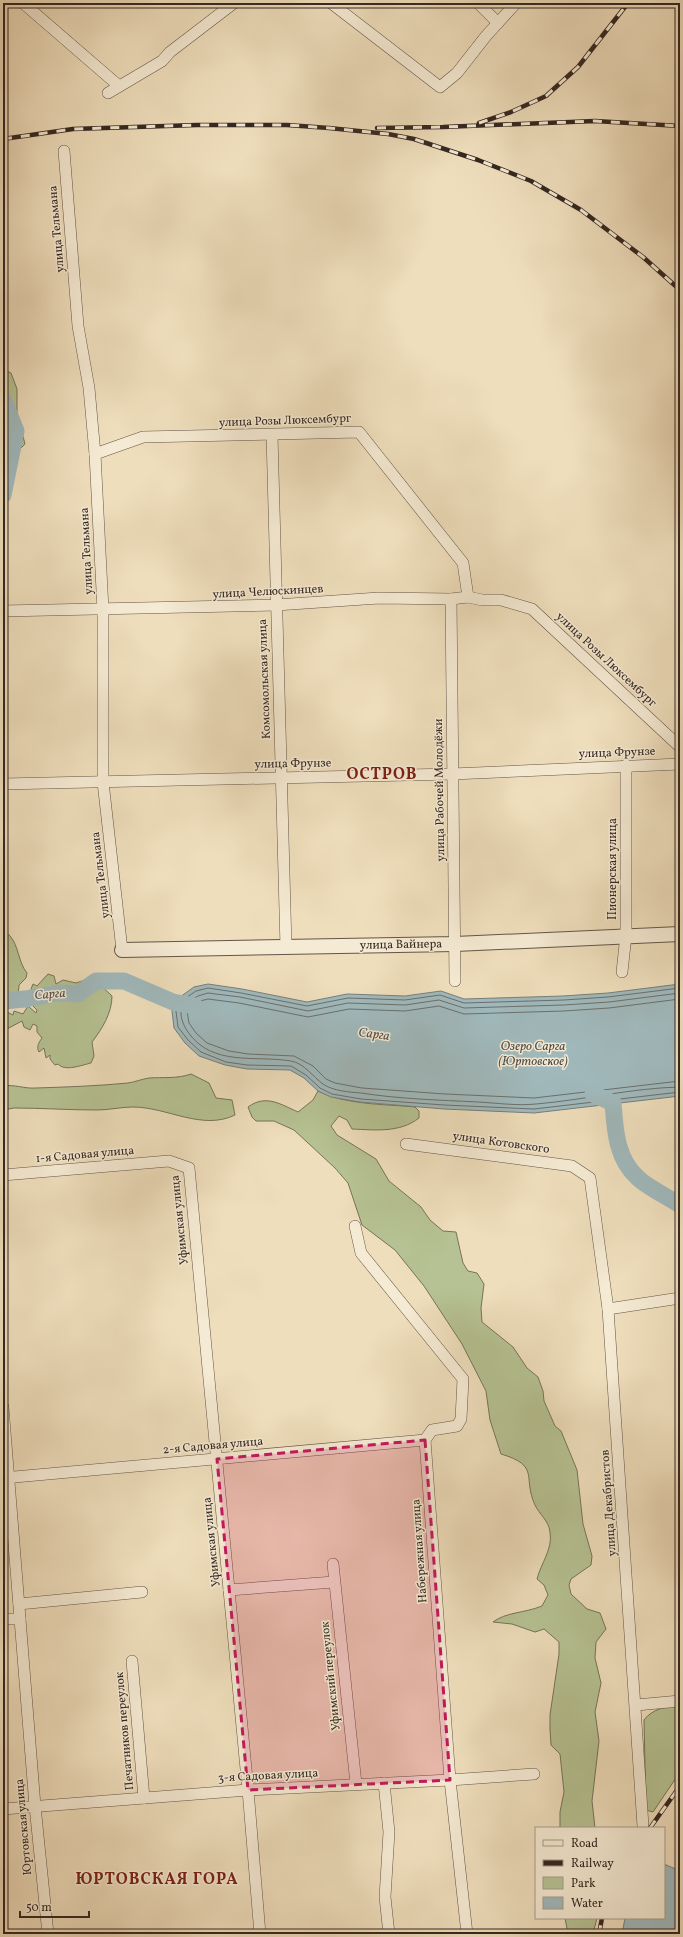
<svg xmlns="http://www.w3.org/2000/svg" width="683" height="1937" viewBox="0 0 683 1937" font-family="Vollkorn,serif">
<rect width="100%" height="100%" fill="#efdebc"/>
<filter id="stains"><feTurbulence type="fractalNoise" baseFrequency=".005" numOctaves="4"/><feColorMatrix values="0 0 0 0 .2 0 0 0 0 .09 0 0 0 0 .02 0 0 0 .5 -.17"/></filter>
<radialGradient id="worn" r=".72"><stop offset=".6" stop-color="#630" stop-opacity="0"/><stop offset="1" stop-color="#630" stop-opacity=".3"/></radialGradient>
<g fill="#b6c293" stroke="#75745a">
<polygon points="3,369 11,373 17,389 17,413 25,444 13,456 4,459 3,459"/>
<polygon points="9,465 14,477 11,491 6,496 3,501 3,466"/>
<path d="M 3,930 C 5,932 8,933 10,936 C 19,946 18,962 27,973 L 26,978 L 19,985 C 19,993 16,996 9,999 L 8,1007 L 3,1007 Z"/>
<path d="M 48,974 L 54,976 L 56,984 L 63,980 L 76,983 L 85,980 L 96,981 L 112,996 C 112,1013 102,1029 92,1042 L 94,1056 L 91,1063 C 82,1065 65,1072 58,1064 L 55,1065 L 50,1059 L 50,1055 L 46,1058 L 44,1048 L 39,1052 C 36,1047 39,1042 42,1038 L 37,1032 L 37,1026 L 33,1024 L 30,1030 L 24,1027 L 22,1021 L 3,1031 L 4,1013 L 7,1012 L 13,1015 L 14,1011 L 23,1014 L 28,1006 L 36,1013 L 37,1010 L 33,1006 L 34,1000 L 32,998 L 34,994 L 31,989 L 33,984 L 37,986 Z"/>
<path d="M 191,1074 L 209,1083 L 216,1098 L 232,1100 L 235,1115 C 202,1131 167,1107 133,1107 C 121,1107 109,1110 97,1110 C 69,1110 41,1108 14,1108 L 3,1110 L 3,1086 C 14,1084 25,1089 36,1088 C 67,1087 97,1086 128,1083 C 135,1082 142,1079 149,1078 C 163,1077 177,1079 191,1074 Z"/>
<path d="M 318,1091 C 347,1105 383,1104 415,1107 L 419,1111 L 419,1118 C 400,1133 375,1130 352,1129 L 347,1120 L 339,1116 L 331,1126 L 337,1135 L 376,1159 L 389,1181 L 421,1207 L 430,1220 L 443,1231 L 456,1232 L 463,1263 L 468,1271 L 477,1273 L 484,1284 L 481,1308 L 482,1322 L 513,1347 L 527,1368 L 538,1377 L 543,1391 L 544,1401 L 555,1426 L 561,1431 L 577,1470 L 583,1524 L 592,1556 L 591,1565 L 571,1579 L 569,1585 L 571,1594 L 587,1609 L 600,1613 L 606,1629 L 596,1642 L 595,1658 L 601,1683 L 595,1712 L 599,1741 L 592,1801 L 595,1828 L 560,1828 L 560,1812 L 564,1792 L 560,1754 L 551,1745 L 550,1729 L 550,1715 L 559,1654 L 559,1642 L 544,1629 L 535,1632 L 512,1624 L 493,1622 C 506,1612 525,1613 542,1606 L 548,1595 L 544,1585 L 537,1579 C 541,1563 553,1549 550,1532 C 549,1521 539,1514 535,1505 C 522,1477 541,1466 501,1454 L 490,1420 L 486,1391 L 462,1344 L 424,1286 L 395,1250 L 362,1225 L 348,1183 L 335,1168 L 294,1130 L 274,1121 L 256,1121 L 252,1117 L 248,1107 C 266,1094 280,1104 298,1112 L 313,1100 Z"/>
<path d="M 680,1705 L 680,1772 L 653,1812 L 646,1810 L 644,1720 C 652,1709 667,1706 680,1705 Z"/>
<polygon points="565,1918 597,1918 593,1934 568,1934"/>
</g>
<g fill="#a0b9bc" stroke="#757f7e">
<polygon points="208,984 242,989 307,1002 347,994 405,996 441,991 464,999 563,996 608,993 680,984 680,1096 534,1113 444,1109 360,1102 331,1097 318,1091 304,1078 290,1070 247,1069 225,1065 199,1056 185,1043 174,1028 172,1011 173,1002 194,987"/>
<polygon points="664,1864 680,1871 680,1934 622,1934 625,1918 664,1918"/>
</g>
<g fill="none" stroke-linecap="round" stroke-linejoin="round">
<g stroke="#6a706e" stroke-width="1">
<polyline points="680,988 608,997 564,1000 464,1003 440,995 405,1000 348,998 307,1006 241,993 208,988 196,991 177,1004 176,1011 178,1027 188,1040 201,1052 226,1062 247,1065 291,1066 306,1075 320,1088 332,1094 361,1099 444,1105 534,1109 680,1092"/>
<path d="M 680,993 L 609,1002 L 564,1005 L 464,1008 L 439,1000 L 405,1005 L 348,1003 L 308,1011 L 240,997 L 208,993 L 198,996 L 182,1006 C 179,1015 183,1025 188,1032 C 212,1067 255,1055 291,1061 C 304,1063 313,1077 323,1084 C 333,1091 349,1092 361,1093 C 399,1099 439,1100 478,1102 C 497,1103 517,1106 536,1104 C 584,1100 632,1088 680,1087"/>
<polyline points="680,999 609,1008 564,1011 464,1014 439,1006 405,1011 349,1009 308,1017 239,1003 208,999 200,1001 187,1011 189,1023 196,1033 207,1043 229,1051 248,1054 294,1056 313,1066 326,1079 335,1083 362,1088 445,1094 534,1098 680,1081"/>
</g>
<g stroke="#a0b9bc" stroke-width="17">
<polyline points="3,399 16,431 3,495"/>
<polyline points="3,1001 25,999 58,993 78,994 96,981 124,981 173,1002 195,1006"/>
<path d="M 593,1094 L 613,1103 C 615,1129 616,1159 638,1178 C 647,1187 668,1197 680,1205"/>
</g>
<g stroke="#635548" stroke-width="12">
<g id="minor">
<polyline points="23,3 119,86"/>
<polyline points="331,3 440,87 457,73 486,36 516,3"/>
<polyline points="478,3 498,23"/>
<polyline points="108,93 162,61 170,52 234,3"/>
<polyline points="64,151 78,326 89,388 95,454 103,610 103,782 122,950"/>
<polyline points="272,435 286,947"/>
<polyline points="95,454 143,437 359,432 463,563 468,597"/>
<polyline points="451,599 455,981"/>
<polyline points="3,611 276,605 379,598 451,599 468,597 482,600 501,600 532,609 680,747"/>
<polyline points="3,784 452,774 680,764"/>
<polyline points="622,972 626,935 626,765"/>
<polyline points="406,1144 572,1166 590,1178 608,1309 643,1826"/>
<polyline points="3,1175 169,1161 189,1168 248,1790 260,1934"/>
<polyline points="355,1226 361,1253 463,1379 461,1419 457,1426 432,1430 425,1440 450,1780 467,1934"/>
<polyline points="608,1309 680,1298"/>
<polyline points="3,1407 35,1806 48,1934"/>
<polyline points="3,1478 425,1440"/>
<polyline points="333,1564 356,1784"/>
<polyline points="229,1590 334,1582"/>
<polyline points="19,1604 142,1592"/>
<polyline points="3,1619 20,1619"/>
<polyline points="132,1661 144,1798"/>
<polyline points="636,1705 680,1701"/>
<polyline points="384,1783 389,1832 385,1897 389,1934"/>
<polyline points="3,1809 248,1790 450,1780 534,1774"/>
</g>
</g>
<g stroke="#635548" stroke-width="16">
<polyline id="tertiary" points="122,950 455,944 680,934"/>
</g>
<use href="#minor" stroke="#f5ead3" stroke-width="11"/>
<use href="#tertiary" stroke="#f5ead3" stroke-width="14"/>
<g stroke="#342721" stroke-width="4.5">
<g id="rail">
<polyline points="479,123 511,112 546,96 578,67 628,3"/>
<polyline points="377,128 443,127 595,121 680,126"/>
<polyline points="3,139 73,129 197,125 287,125 329,128 388,134 414,139 478,160 531,181 581,210 643,257 680,290"/>
<polyline points="650,1828 680,1786"/>
<polyline points="599,1934 602,1918"/>
</g>
</g>
<use href="#rail" stroke="#f5ead3" stroke-width="3" stroke-dasharray="9" stroke-linecap="butt"/>
</g>
<path fill="#c2185b" fill-opacity="0.2" stroke="#c2185b" stroke-width="3" stroke-dasharray="8 5" stroke-linejoin="round" d="M 425,1440 L 450,1780 L 248,1790 L 217,1459 Z"/>
<g text-anchor="middle" dominant-baseline="central" stroke-width="3" stroke-linejoin="round" paint-order="stroke">
<g font-size="12" fill="#342721" stroke="#f5ead3">
<text transform="translate(57 229) rotate(-95)">улица Тельмана</text>
<text transform="translate(285 421) rotate(-2)">улица Розы Люксембург</text>
<text transform="translate(87 551) rotate(-93)">улица Тельмана</text>
<text transform="translate(268 592) rotate(-3)">улица Челюскинцев</text>
<text transform="translate(606 660) rotate(43)">улица Розы Люксембург</text>
<text transform="translate(265 679) rotate(-92)">Комсомольская улица</text>
<text transform="translate(617 753) rotate(-2)">улица Фрунзе</text>
<text transform="translate(293 764) rotate(-1)">улица Фрунзе</text>
<text transform="translate(440 790) rotate(-91)">улица Рабочей Молодёжи</text>
<text transform="translate(613 869) rotate(-90)">Пионерская улица</text>
<text transform="translate(101 875) rotate(-97)">улица Тельмана</text>
<text transform="translate(401 945) rotate(-1)">улица Вайнера</text>
<text transform="translate(501 1143) rotate(8)">улица Котовского</text>
<text transform="translate(85 1155) rotate(-5)">1-я Садовая улица</text>
<text transform="translate(180 1220) rotate(-96)">Уфимская улица</text>
<text transform="translate(213 1446) rotate(-5)">2-я Садовая улица</text>
<text transform="translate(609 1503) rotate(-94)">улица Декабристов</text>
<text transform="translate(212 1542) rotate(-96)">Уфимская улица</text>
<text transform="translate(420 1551) rotate(-94)">Набережная улица</text>
<text transform="translate(331 1676) rotate(-96)">Уфимский переулок</text>
<text transform="translate(125 1731) rotate(-95)">Печатников переулок</text>
<text transform="translate(268 1776) rotate(-3)">3-я Садовая улица</text>
<text transform="translate(24 1827) rotate(-95)">Юртовская улица</text>
</g>
<g font-size="13" font-style="italic" fill="#4f4c48" stroke="#f5ead3">
<text transform="translate(50 995) rotate(-5)">Сарга</text>
<text transform="translate(374 1035) rotate(7)">Сарга</text>
<text x="533" y="1047">Озеро Сарга<tspan x="533" dy="15">(Юртовское)</tspan></text>
</g>
<g font-size="16" font-weight="bold" letter-spacing="1" fill="#7a1f14" stroke="#f5ead3">
<text x="382" y="775">ОСТРОВ</text>
<text x="157" y="1880">ЮРТОВСКАЯ ГОРА</text>
</g>
</g>
<rect width="683" height="1937" fill="none" stroke="#efdebc" stroke-width="16"/>
<rect x="4" y="4" width="675" height="1929" fill="none" stroke="#342721" stroke-width="2"/>
<rect x="8" y="8" width="667" height="1921" fill="none" stroke="#342721"/>
<rect x="535" y="1827" width="130" height="92" fill="#f5ead3" stroke="#a89c8c"/>
<rect x="543" y="1840" width="20" height="6" fill="#f5ead3" stroke="#a89c8c"/>
<text x="571" y="1847" font-size="12" fill="#342721">Road</text>
<rect x="543" y="1860" width="20" height="6" fill="#342721" stroke="#a89c8c"/>
<text x="571" y="1867" font-size="12" fill="#342721">Railway</text>
<rect x="543" y="1877" width="20" height="12" fill="#b6c293" stroke="#a89c8c"/>
<text x="571" y="1887" font-size="12" fill="#342721">Park</text>
<rect x="543" y="1897" width="20" height="12" fill="#a0b9bc" stroke="#a89c8c"/>
<text x="571" y="1907" font-size="12" fill="#342721">Water</text>
<path d="M20 1911v6h69v-6" fill="none" stroke="#342721" stroke-width="2"/>
<text x="26" y="1911" font-size="12" fill="#342721" stroke="#f5ead3" stroke-width="3" paint-order="stroke">50 m</text>
<rect width="100%" height="100%" filter="url(#stains)"/>
<rect width="100%" height="100%" fill="url(#worn)"/>
</svg>
